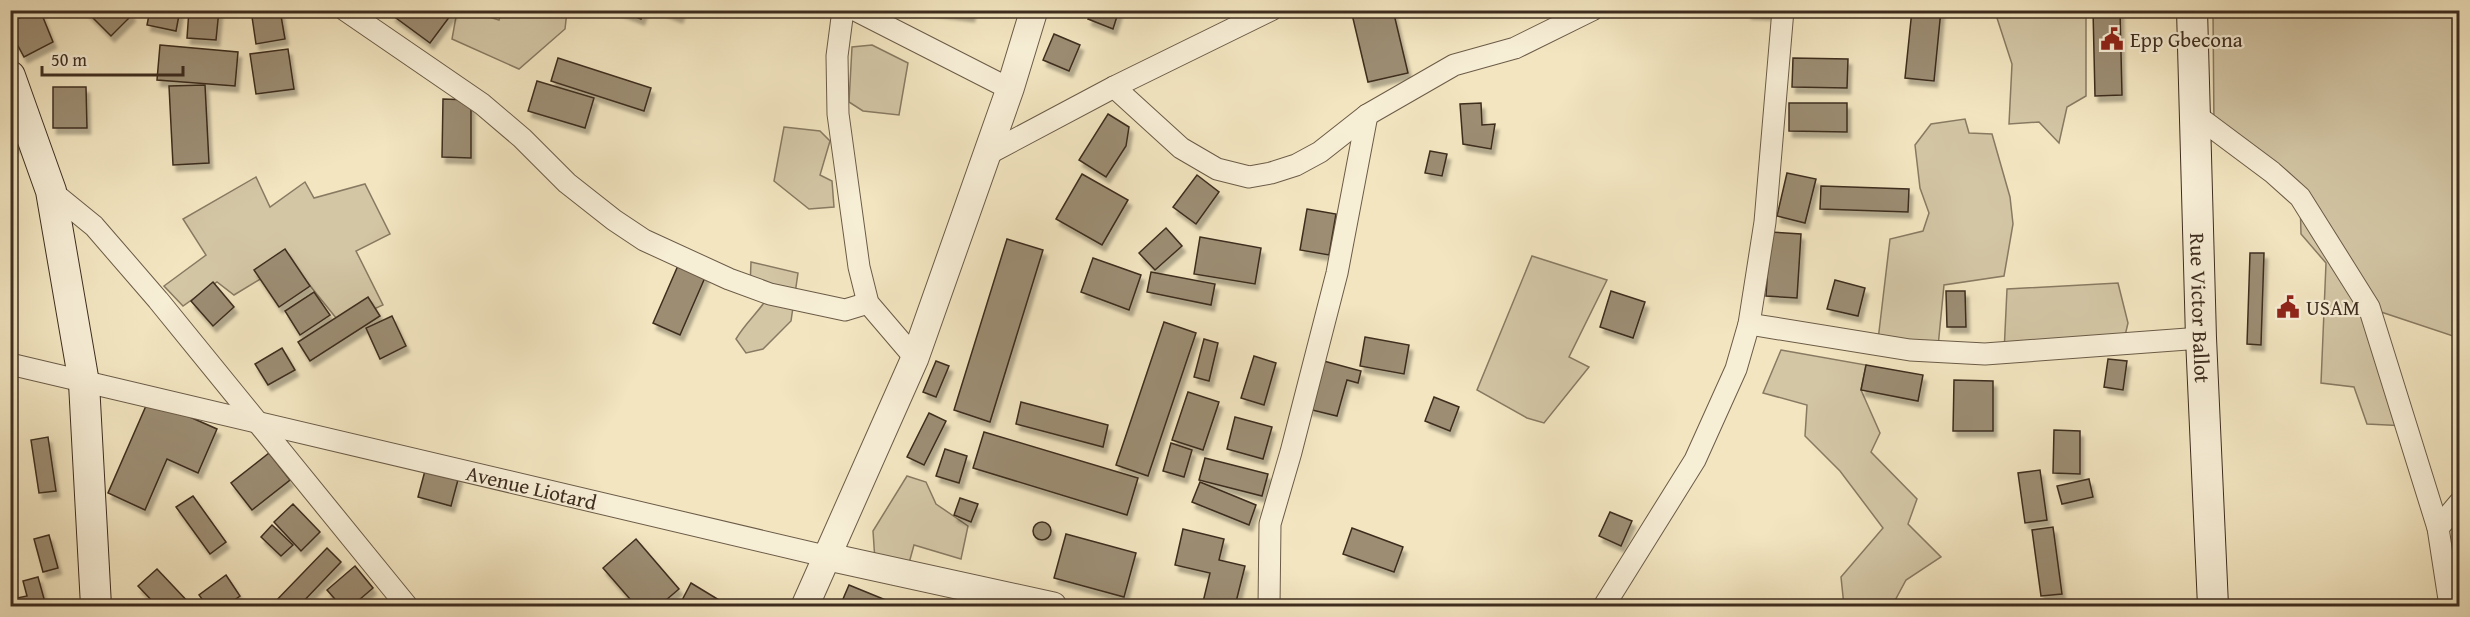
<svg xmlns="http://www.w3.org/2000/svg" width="2470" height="617" viewBox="0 0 2470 617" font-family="'Gentium Book Plus',serif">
<defs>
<filter id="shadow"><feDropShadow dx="3.5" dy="6" stdDeviation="1.5" flood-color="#0004"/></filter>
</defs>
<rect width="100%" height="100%" fill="#f2e5c0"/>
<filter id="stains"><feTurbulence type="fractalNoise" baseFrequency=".00333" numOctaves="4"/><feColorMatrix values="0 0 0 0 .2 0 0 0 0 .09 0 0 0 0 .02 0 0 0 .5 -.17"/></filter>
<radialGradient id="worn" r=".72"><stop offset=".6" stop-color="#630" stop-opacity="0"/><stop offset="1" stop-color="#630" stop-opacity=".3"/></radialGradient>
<g fill="#d3c6a5" stroke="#887a62" stroke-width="1.5">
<polygon points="457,11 470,11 499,20 502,11 567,11 565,29 519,69 452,39"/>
<polygon points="2008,11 2086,11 2086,96 2067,107 2059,143 2039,122 2009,124 2012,64 1997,18"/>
<polygon points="2213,11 2459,11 2459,334 2453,336 2369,308 2407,426 2367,424 2354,387 2321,383 2326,263 2301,234 2300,197 2214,129"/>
<polygon points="872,45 908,63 899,115 863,111 849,102 852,47"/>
<polygon points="1965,119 1969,133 1992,134 2010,197 2013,224 2004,276 1944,285 1938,347 1878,340 1890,239 1923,231 1929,213 1920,188 1915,145 1931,124"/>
<polygon points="784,127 820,131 830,141 820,175 832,181 834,207 809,209 774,181"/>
<polygon points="256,177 270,207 305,182 314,198 365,184 390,234 356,251 383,305 341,324 290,261 234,295 217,282 183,306 164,286 206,255 183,219"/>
<polygon points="1532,256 1607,280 1569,357 1589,367 1544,423 1527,418 1477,390"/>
<path d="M 751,262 L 798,273 L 791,321 L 763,349 L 746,353 L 736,339 C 746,322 760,311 770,294 L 750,287 Z"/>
<polygon points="2118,283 2128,323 2123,344 2004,353 2007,289"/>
<polygon points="1781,350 1866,365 1861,390 1880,433 1871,452 1917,499 1908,524 1941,557 1906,580 1892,606 1844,606 1841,577 1883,528 1840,471 1805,436 1807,405 1763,393"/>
<polygon points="907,476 926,482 936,504 968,526 961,559 914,545 906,574 875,561 873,531"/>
</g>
<g fill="#9c8d73" stroke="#3e2d1f" stroke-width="1.5" filter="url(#shadow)">
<polygon points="37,10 40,10 53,42 24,57 10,31 10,22"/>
<polygon points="85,10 128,10 132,15 111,36"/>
<polygon points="150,10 180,10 176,31 147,25"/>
<polygon points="189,10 219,10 216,40 187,38"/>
<polygon points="251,10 280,10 285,39 256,44"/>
<polygon points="395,10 451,10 453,12 430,43 392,15"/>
<polygon points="618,10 644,10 641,19"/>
<polygon points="662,10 682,10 679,17"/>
<polygon points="927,10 972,10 971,16"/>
<polygon points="1092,10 1119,10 1113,29 1088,19"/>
<polygon points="1351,10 1393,10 1408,73 1368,82"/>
<polygon points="1748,10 1768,10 1768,14 1748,13"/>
<polygon points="1912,10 1941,10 1934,81 1905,78"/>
<polygon points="2093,10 2120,10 2122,95 2095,96"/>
<polygon points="1054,34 1080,45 1069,71 1043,60"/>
<polygon points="160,45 238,52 235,86 157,80"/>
<polygon points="288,49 294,89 256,94 250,54"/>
<polygon points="558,58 651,88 644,111 551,81"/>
<polygon points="1793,58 1848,59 1847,88 1792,87"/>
<polygon points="537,81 594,98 585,128 528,111"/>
<polygon points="205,85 209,163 173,165 169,86"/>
<polygon points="53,87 86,87 87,128 53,128"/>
<polygon points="443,99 471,100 471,158 442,157"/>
<polygon points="1481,103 1482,125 1495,124 1491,149 1463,144 1460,104"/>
<polygon points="1789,103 1847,103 1847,132 1789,131"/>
<polygon points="1108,114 1129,127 1126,146 1106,177 1079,160"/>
<polygon points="10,122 16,146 10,147"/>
<polygon points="1430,151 1447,154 1442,176 1425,173"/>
<polygon points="1787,173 1816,179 1805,223 1777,216"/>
<polygon points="1082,174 1128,200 1102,245 1056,219"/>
<polygon points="1197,175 1219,192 1196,224 1173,207"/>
<polygon points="1821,186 1909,189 1908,212 1820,209"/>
<polygon points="1307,209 1336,214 1329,255 1300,250"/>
<polygon points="1166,228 1182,246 1155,270 1139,253"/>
<polygon points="1770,232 1801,234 1797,298 1766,296"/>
<polygon points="1200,237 1261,248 1255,284 1194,274"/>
<polygon points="1007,239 1043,250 990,422 954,410"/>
<polygon points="285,249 310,286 279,307 254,270"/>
<polygon points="2250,253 2264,253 2261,345 2247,344"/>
<polygon points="1093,258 1141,275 1129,310 1081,292"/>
<polygon points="680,261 707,273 680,335 653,323"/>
<polygon points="1151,272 1215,284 1211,305 1147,292"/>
<polygon points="1835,280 1865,288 1858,316 1827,309"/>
<polygon points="213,282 234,307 213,326 191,301"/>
<polygon points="1611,291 1645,302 1633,338 1600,327"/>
<polygon points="1946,291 1965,291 1966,327 1947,327"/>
<polygon points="314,292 330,315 300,335 285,311"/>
<polygon points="368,297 380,316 310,361 298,342"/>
<polygon points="392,316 406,346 380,359 366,328"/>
<polygon points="1164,322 1196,333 1148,476 1116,465"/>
<polygon points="1365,337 1409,345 1404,374 1360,366"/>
<polygon points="1204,339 1218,343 1209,381 1194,377"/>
<polygon points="282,348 295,370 268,385 255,364"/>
<polygon points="1254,356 1276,363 1264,405 1241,398"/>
<polygon points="2108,359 2127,361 2123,390 2104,387"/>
<polygon points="1320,360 1361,371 1358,383 1347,380 1337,416 1308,409"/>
<polygon points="936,361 949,366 936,397 923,392"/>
<polygon points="1866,365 1923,375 1918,401 1861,390"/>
<polygon points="1954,380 1993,381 1993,431 1953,431"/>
<polygon points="1188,392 1219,402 1203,450 1172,440"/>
<polygon points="1434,397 1459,407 1450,431 1425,421"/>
<polygon points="149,399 217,429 198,473 167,459 145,510 108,493"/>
<polygon points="1021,402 1108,425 1103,447 1016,424"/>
<polygon points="929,413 946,421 924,465 907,457"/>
<polygon points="1235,417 1272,427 1263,459 1227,449"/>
<polygon points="2054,430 2080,431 2080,474 2053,473"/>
<polygon points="984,432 1138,478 1127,515 973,468"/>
<polygon points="48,437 56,491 39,493 31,440"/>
<polygon points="1171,443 1192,450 1184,477 1163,471"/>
<polygon points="945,449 967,456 959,483 936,476"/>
<polygon points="269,453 290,480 252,510 231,483"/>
<polygon points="1205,458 1268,474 1262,496 1199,480"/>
<polygon points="426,467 459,476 451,506 418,497"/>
<polygon points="2040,470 2047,520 2025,523 2018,473"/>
<polygon points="2089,479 2093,497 2062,504 2057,486"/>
<polygon points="1200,482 1256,505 1249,525 1192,502"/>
<polygon points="193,496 226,542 210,554 176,507"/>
<polygon points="960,498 978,504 971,522 954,515"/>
<polygon points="293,504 320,532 301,551 274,522"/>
<polygon points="1610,512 1632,521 1621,546 1599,536"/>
<circle cx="1042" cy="531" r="9"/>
<polygon points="272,525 293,545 281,556 261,537"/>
<polygon points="2053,527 2062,594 2041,596 2032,530"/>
<polygon points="1352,528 1403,547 1394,572 1343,554"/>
<polygon points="1183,529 1224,539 1219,560 1245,566 1235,606 1221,606 1203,602 1210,573 1175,565"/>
<polygon points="1066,534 1136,553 1124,597 1054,578"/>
<polygon points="49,535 58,568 43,572 34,539"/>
<polygon points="636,539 679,589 659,606 636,606 603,568"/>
<polygon points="327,548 341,562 299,606 271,606"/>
<polygon points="355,566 373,588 352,606 341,606 327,590"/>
<polygon points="157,569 192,606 157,606 138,586"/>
<polygon points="226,575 240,596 226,606 207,606 199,595"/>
<polygon points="38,577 46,606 19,606 17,598 27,596 23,581"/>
<polygon points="691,583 729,606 679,606"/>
<polygon points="849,585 893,603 892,606 840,606"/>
<polygon points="920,600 948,603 948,606 920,606"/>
</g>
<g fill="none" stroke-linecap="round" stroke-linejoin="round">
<g stroke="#6b5b47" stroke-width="23">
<g id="minor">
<polyline points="345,10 482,104 522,138 567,183 614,220 644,240 729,279 770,294 845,310 868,303"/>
<polyline points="843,10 837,56 838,114 859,267 868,303 915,358"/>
<polyline points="855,10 1010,89"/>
<polyline points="1114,87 1181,148 1217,169 1249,177 1271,173 1296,165 1320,152 1367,115 1454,65 1515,48 1592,10"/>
<polyline points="2197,116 2272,172 2300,197 2369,307 2438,528 2450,606"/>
<polyline points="986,155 1114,87 1271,10"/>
<polyline points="51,191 94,226 158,300 407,606"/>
<polyline points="1749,324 1910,350 1985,354 2201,338"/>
<path id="s1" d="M 10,364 L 829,557"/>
<polyline points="2438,528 2460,502"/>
<polyline points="1269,606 1270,524 1291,452 1337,273 1367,115"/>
<polyline points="1604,606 1695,460 1736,369 1749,324 1765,222 1783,10"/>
</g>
</g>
<g stroke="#6b5b47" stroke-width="29">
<g id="tertiary">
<polyline points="829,557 1053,606"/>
<polyline points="805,606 915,358 1010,89 1034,10"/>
</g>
</g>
<g stroke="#3e2d1f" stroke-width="32">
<g id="secondary">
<path id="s2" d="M 2192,10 L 2201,338 L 2213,606"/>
<polyline points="10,76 51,191 84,383 96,606"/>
</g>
</g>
<use href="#minor" stroke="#f7eed6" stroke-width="21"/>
<use href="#tertiary" stroke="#f7eed6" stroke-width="27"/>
<use href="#secondary" stroke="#f7eed6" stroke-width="30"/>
</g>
<defs>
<g id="civic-bare" transform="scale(1.8)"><path d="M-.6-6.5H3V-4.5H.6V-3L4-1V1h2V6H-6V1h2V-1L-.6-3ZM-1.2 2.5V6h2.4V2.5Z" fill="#8f2418" stroke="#f7eed6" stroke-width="2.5" paint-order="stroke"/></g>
</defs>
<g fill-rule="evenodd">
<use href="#civic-bare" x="2112" y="39"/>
<use href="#civic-bare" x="2288" y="307"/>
</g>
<g text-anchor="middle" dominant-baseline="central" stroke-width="4.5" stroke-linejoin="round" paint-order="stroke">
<g font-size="21" fill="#3e2d1f" stroke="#f7eed6" text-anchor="start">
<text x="2130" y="39">Epp Gbecona</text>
<text x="2306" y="307">USAM</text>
</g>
<g font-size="21" fill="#3e2d1f" stroke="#f7eed6">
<text stroke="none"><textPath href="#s2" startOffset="298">Rue Victor Ballot</textPath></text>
<text stroke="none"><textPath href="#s1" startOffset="536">Avenue Liotard</textPath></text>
</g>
</g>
<rect width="2470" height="617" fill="none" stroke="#f2e5c0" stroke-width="36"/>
<rect x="12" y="12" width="2446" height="593" fill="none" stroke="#3e2d1f" stroke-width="3"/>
<rect x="18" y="18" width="2434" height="581" fill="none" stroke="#3e2d1f" stroke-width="1.5"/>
<path d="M42 66v9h141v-9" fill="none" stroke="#3e2d1f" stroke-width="3"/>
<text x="51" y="66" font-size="18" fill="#3e2d1f" stroke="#f7eed6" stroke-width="4.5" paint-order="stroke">50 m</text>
<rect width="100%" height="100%" filter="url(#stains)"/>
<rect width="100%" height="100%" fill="url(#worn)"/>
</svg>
